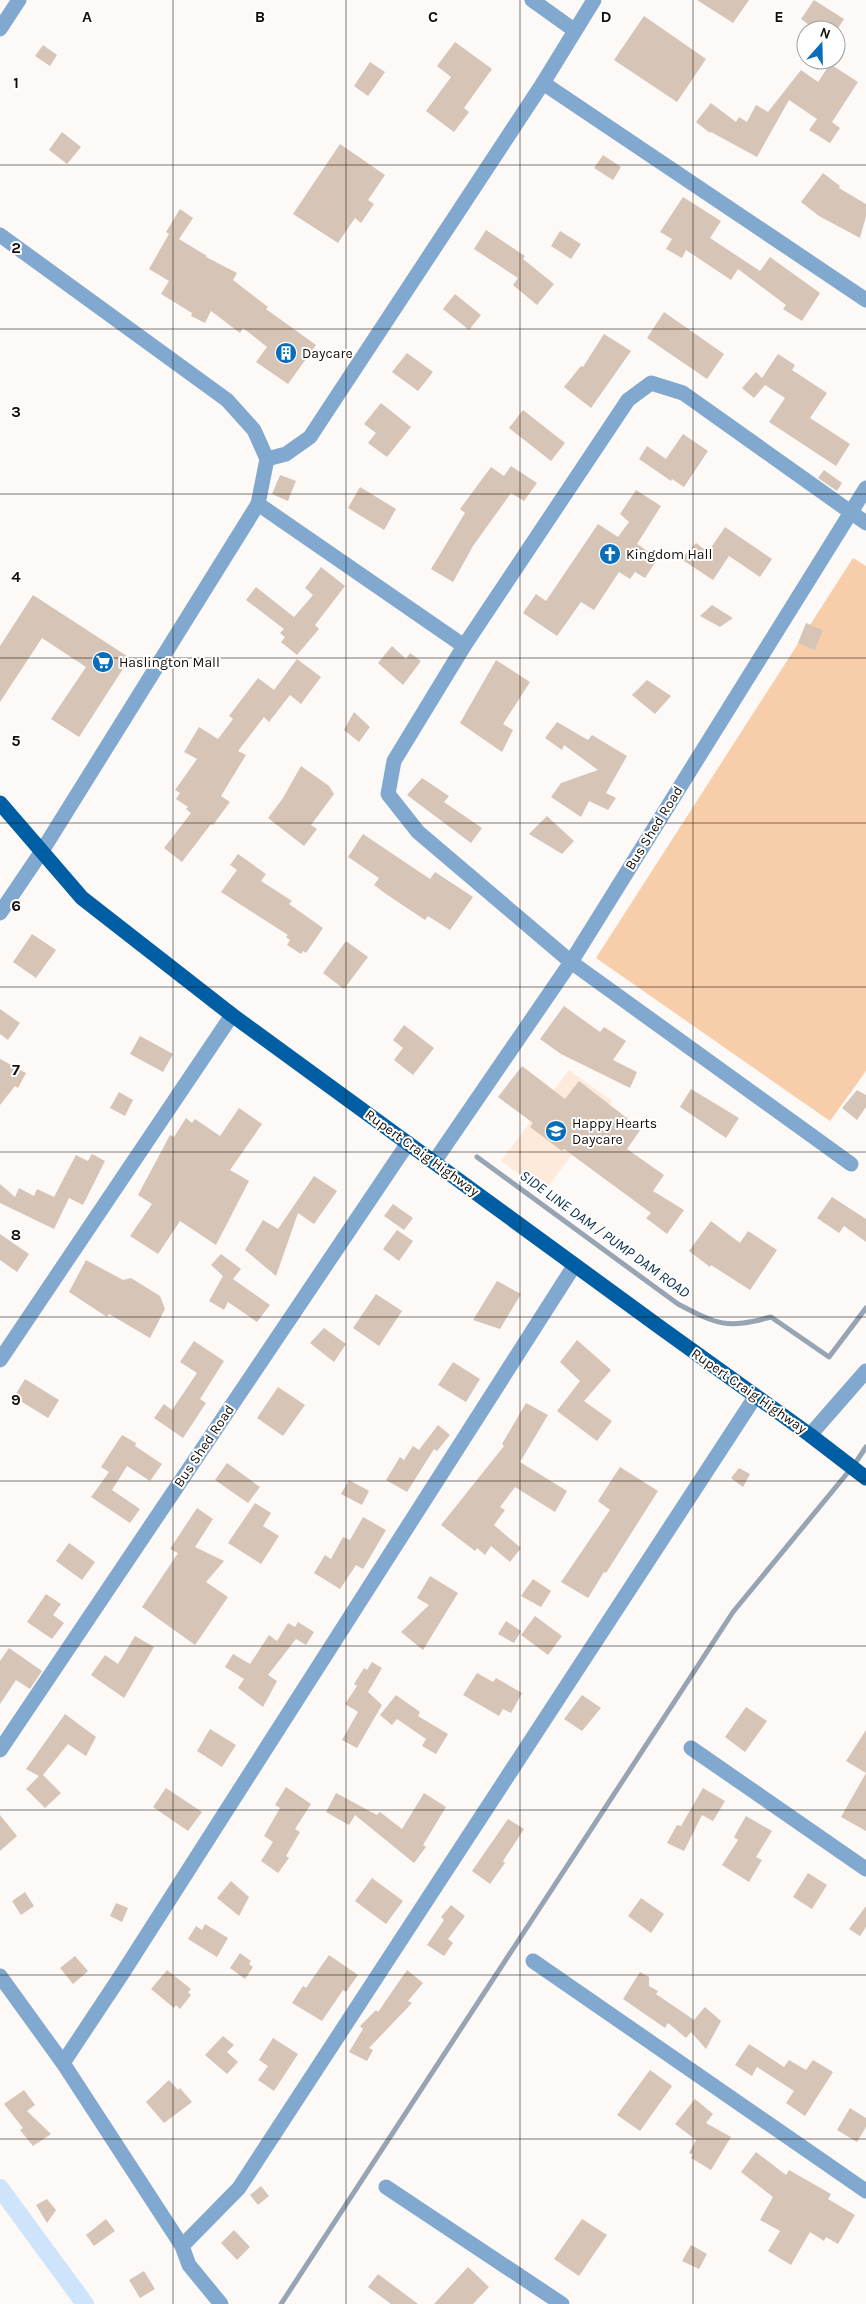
<svg xmlns="http://www.w3.org/2000/svg" width="866" height="2304" viewBox="0 0 866 2304" font-family="Karla,sans-serif">
<rect width="100%" height="100%" fill="#fdf9f7"/>
<polygon fill="#feeada" points="569,1070 612,1101 544,1192 501,1161"/>
<polygon fill="#f8cdaa" points="853,558 866,566 866,1071 830,1121 596,958"/>
<g fill="none" stroke-linecap="round" stroke-linejoin="round">
<g stroke="#96a4b3" stroke-width="5">
<path d="M 477,1157 L 678,1304 C 718,1325 726,1329 771,1317 L 829,1357 L 866,1308"/>
<polyline points="281,2304 733,1612 854,1465 866,1447"/>
</g>
<polyline stroke="#cee4fb" stroke-width="18" points="0,2188 85,2304"/>
</g>
<g fill="#d6c5b7">
<polygon points="697,0 749,0 733,23"/>
<polygon points="814,0 844,19 837,30 816,30 801,19"/>
<polygon points="644,16 706,59 677,102 614,60"/>
<polygon points="455,42 492,69 464,108 469,112 454,132 426,111 451,77 437,66"/>
<polygon points="43,45 57,55 50,66 35,56"/>
<polygon points="370,62 385,72 368,96 354,86"/>
<polygon points="830,64 858,82 832,122 840,128 830,143 809,130 817,119 789,100 757,157 711,132 710,133 696,122 711,103 736,122 739,117 747,122 756,105 768,112 801,70 818,82"/>
<polygon points="62,132 81,147 67,164 49,150"/>
<polygon points="340,144 385,175 368,200 374,204 361,223 355,218 338,243 293,214"/>
<polygon points="603,155 621,167 613,180 594,168"/>
<polygon points="823,173 840,186 839,188 866,204 866,216 860,238 819,216 801,202"/>
<polygon points="683,197 721,221 710,238 760,271 770,257 820,293 802,321 783,309 786,305 738,269 731,280 686,250 682,258 666,249 672,239 660,232"/>
<polygon points="180,209 193,218 179,239 207,256 206,257 237,273 233,280 268,307 266,309 316,345 288,384 256,362 267,347 243,328 240,333 211,311 205,323 191,316 192,313 161,294 169,281 149,269 169,234 166,232"/>
<polygon points="486,230 525,256 523,259 554,284 537,305 513,285 518,278 474,249"/>
<polygon points="560,231 581,244 571,259 551,246"/>
<polygon points="455,294 481,315 469,330 443,309"/>
<polygon points="664,312 724,354 707,379 647,338"/>
<polygon points="604,334 631,351 591,408 564,387 581,366 583,367"/>
<polygon points="407,353 433,372 418,391 392,372"/>
<polygon points="778,354 795,365 792,370 827,393 810,418 850,444 836,466 769,422 785,398 765,385 754,398 742,388 756,372 762,378"/>
<polygon points="381,403 411,427 387,457 368,443 376,433 364,424"/>
<polygon points="523,410 565,443 551,461 509,428"/>
<polygon points="683,434 708,451 684,487 672,479 671,481 639,459 647,446 666,459"/>
<polygon points="511,466 537,483 524,501 511,493 473,546 453,582 431,569 465,513 460,509 491,467 504,476"/>
<polygon points="824,470 842,483 837,491 818,478"/>
<polygon points="280,475 296,481 288,501 272,494"/>
<polygon points="360,487 396,509 384,530 348,508"/>
<polygon points="636,490 661,506 637,544 658,558 645,578 635,572 630,579 619,572 594,610 581,602 557,636 523,613 536,594 546,601 598,524 618,537 629,522 620,514"/>
<polygon points="725,527 772,559 760,577 729,556 713,580 681,559 696,543 708,552"/>
<polygon points="321,567 345,586 315,625 319,629 297,655 281,642 285,637 280,633 284,629 246,600 256,587 294,617 313,595 305,588"/>
<polygon points="33,595 130,658 79,737 51,719 86,667 42,638 0,702 0,646"/>
<polygon points="712,605 733,618 720,627 700,616"/>
<polygon points="806,623 823,630 815,650 798,643"/>
<polygon points="392,646 406,659 410,653 421,661 403,685 378,663"/>
<polygon points="297,659 321,677 301,704 290,695 269,722 264,717 238,751 246,755 221,796 230,802 213,825 211,824 182,862 164,848 191,813 186,809 188,807 176,799 180,793 175,790 197,759 184,752 199,727 218,739 233,719 229,716 258,678 274,690"/>
<polygon points="496,660 530,682 503,724 513,730 502,752 460,723"/>
<polygon points="647,680 671,696 655,714 632,695"/>
<polygon points="354,712 370,727 359,742 344,730"/>
<polygon points="557,722 588,740 592,735 627,756 606,793 616,798 608,810 589,801 581,817 551,797 561,783 598,770 564,745 562,750 545,738"/>
<polygon points="301,766 329,786 334,794 311,825 317,829 304,846 268,818 283,798"/>
<polygon points="422,778 449,796 444,802 482,828 471,843 407,795"/>
<polygon points="547,816 574,841 562,854 529,834"/>
<polygon points="363,834 430,879 435,872 473,897 450,930 428,916 425,920 386,894 374,885 379,878 348,857"/>
<polygon points="238,854 266,874 261,881 292,901 289,904 323,928 306,953 303,951 301,954 287,945 290,940 286,937 288,935 221,892 237,870 230,865"/>
<polygon points="32,934 56,950 36,978 13,962"/>
<polygon points="346,941 368,957 344,989 323,973"/>
<polygon points="564,1006 600,1032 604,1027 626,1041 613,1060 637,1072 630,1088 561,1054 540,1039"/>
<polygon points="0,1009 20,1023 8,1040 0,1034"/>
<polygon points="404,1025 434,1048 413,1075 394,1060 403,1048 393,1040"/>
<polygon points="140,1036 173,1054 163,1072 130,1054"/>
<polygon points="0,1059 26,1073 18,1088 15,1086 0,1105"/>
<polygon points="522,1066 565,1099 579,1081 641,1129 627,1149 664,1175 653,1191 684,1210 667,1234 646,1218 651,1213 564,1149 562,1151 530,1127 533,1123 498,1097"/>
<polygon points="691,1089 739,1118 726,1138 680,1107"/>
<polygon points="857,1090 866,1095 866,1107 857,1120 842,1108"/>
<polygon points="119,1092 133,1100 125,1116 110,1108"/>
<polygon points="239,1108 262,1124 230,1170 249,1181 216,1245 180,1221 158,1254 130,1236 152,1204 138,1195 170,1135 174,1137 186,1118 192,1123 195,1119 220,1136"/>
<polygon points="92,1154 105,1161 83,1205 69,1198 54,1229 0,1203 0,1184 15,1197 19,1188 34,1196 37,1189 54,1197 76,1155 88,1161"/>
<polygon points="314,1176 337,1191 314,1224 298,1213 276,1276 245,1250 263,1220 278,1229"/>
<polygon points="832,1197 866,1219 866,1242 844,1226 839,1233 817,1218"/>
<polygon points="393,1204 413,1218 404,1230 384,1216"/>
<polygon points="711,1221 740,1243 748,1231 777,1250 750,1290 711,1265 710,1267 689,1251"/>
<polygon points="397,1230 413,1241 399,1261 383,1249"/>
<polygon points="0,1234 29,1254 17,1272 0,1260"/>
<polygon points="221,1254 241,1269 233,1279 270,1305 257,1322 228,1302 224,1310 209,1301 223,1276 211,1265"/>
<polygon points="86,1260 123,1280 131,1278 160,1296 165,1309 150,1338 109,1314 107,1317 69,1292"/>
<polygon points="497,1281 521,1294 500,1329 473,1320"/>
<polygon points="376,1294 402,1311 379,1346 353,1328"/>
<polygon points="324,1328 346,1344 334,1362 310,1343"/>
<polygon points="577,1340 611,1370 584,1401 612,1421 597,1441 557,1411 580,1381 560,1362"/>
<polygon points="194,1341 224,1361 200,1399 206,1403 183,1438 154,1418 164,1404 172,1410 197,1373 180,1362"/>
<polygon points="453,1362 480,1379 466,1402 438,1385"/>
<polygon points="25,1379 59,1400 48,1418 14,1397"/>
<polygon points="278,1387 305,1405 283,1436 257,1418"/>
<polygon points="526,1403 548,1415 520,1462 567,1491 555,1512 515,1487 500,1507 505,1510 494,1525 521,1548 510,1562 491,1546 485,1555 477,1548 475,1551 441,1525 504,1446 502,1444"/>
<polygon points="438,1425 450,1435 437,1451 434,1449 407,1492 386,1480 400,1457 404,1460 413,1446 419,1450"/>
<polygon points="122,1435 136,1443 135,1446 162,1464 150,1481 127,1466 112,1490 140,1509 130,1523 91,1497 109,1472 101,1467"/>
<polygon points="227,1463 260,1487 248,1503 215,1480"/>
<polygon points="620,1467 658,1491 606,1573 604,1572 588,1598 561,1582 610,1510 598,1501"/>
<polygon points="739,1468 750,1474 743,1487 731,1478"/>
<polygon points="349,1480 369,1491 362,1505 341,1494"/>
<polygon points="255,1503 271,1513 263,1526 279,1536 261,1564 228,1543"/>
<polygon points="197,1508 213,1519 195,1547 224,1561 206,1582 228,1597 195,1645 142,1607 178,1553 170,1549"/>
<polygon points="363,1517 386,1530 363,1569 356,1565 340,1589 314,1573 325,1555 331,1559 343,1537 350,1540"/>
<polygon points="69,1543 95,1562 82,1580 56,1561"/>
<polygon points="430,1576 458,1593 423,1650 401,1632 429,1605 417,1598"/>
<polygon points="533,1579 551,1591 541,1607 521,1596"/>
<polygon points="46,1594 61,1604 53,1615 64,1623 52,1639 27,1622"/>
<polygon points="535,1616 562,1636 548,1655 521,1635"/>
<polygon points="506,1621 521,1631 514,1643 498,1634"/>
<polygon points="298,1622 314,1632 306,1645 296,1639 268,1675 277,1681 263,1707 238,1688 244,1679 225,1667 233,1654 250,1664 269,1635 277,1641 288,1623 295,1627"/>
<polygon points="135,1636 154,1647 124,1698 91,1675 105,1655 118,1664"/>
<polygon points="9,1648 42,1671 30,1689 16,1680 0,1704 0,1661"/>
<polygon points="372,1662 382,1668 368,1692 382,1705 357,1748 342,1740 358,1712 345,1704 357,1686 354,1684 364,1668 367,1670"/>
<polygon points="477,1673 493,1682 496,1678 522,1693 511,1713 503,1709 499,1716 463,1695"/>
<polygon points="396,1695 420,1712 418,1716 448,1734 436,1754 422,1746 426,1739 397,1719 392,1725 380,1715"/>
<polygon points="582,1695 601,1708 582,1731 564,1719"/>
<polygon points="746,1707 767,1721 745,1752 725,1737"/>
<polygon points="65,1714 96,1737 86,1756 68,1744 43,1775 61,1793 45,1808 26,1789 39,1776 26,1769"/>
<polygon points="210,1729 236,1745 222,1767 197,1751"/>
<polygon points="866,1730 866,1773 846,1761"/>
<polygon points="866,1773 866,1831 841,1817"/>
<polygon points="286,1787 311,1804 295,1829 300,1832 286,1856 289,1858 278,1873 261,1861 273,1842 264,1836 280,1808 275,1805"/>
<polygon points="166,1788 202,1812 188,1831 153,1807"/>
<polygon points="703,1788 725,1801 713,1821 702,1815 684,1851 667,1843 677,1825 681,1826"/>
<polygon points="336,1793 377,1815 380,1812 402,1829 424,1793 446,1807 423,1845 426,1847 414,1863 355,1815 349,1825 326,1812"/>
<polygon points="0,1815 17,1836 0,1851"/>
<polygon points="746,1816 772,1831 756,1857 762,1860 749,1882 722,1865 738,1840 734,1837"/>
<polygon points="508,1819 524,1829 503,1861 505,1863 490,1884 472,1871"/>
<polygon points="808,1873 827,1885 812,1909 793,1897"/>
<polygon points="372,1878 403,1901 386,1924 355,1901"/>
<polygon points="231,1881 249,1897 239,1916 217,1898"/>
<polygon points="25,1892 34,1906 21,1915 12,1901"/>
<polygon points="641,1898 664,1914 651,1933 628,1916"/>
<polygon points="116,1903 128,1908 122,1922 110,1916"/>
<polygon points="451,1905 465,1916 448,1939 453,1943 444,1956 427,1945 444,1920 441,1917"/>
<polygon points="866,1906 866,1927 860,1936 849,1929"/>
<polygon points="205,1924 228,1938 217,1957 188,1939 196,1926 202,1930"/>
<polygon points="240,1953 251,1961 249,1964 253,1967 245,1979 230,1968"/>
<polygon points="329,1955 358,1975 346,1992 343,1990 322,2021 292,2003 303,1986 306,1988"/>
<polygon points="75,1956 88,1971 73,1984 60,1968"/>
<polygon points="167,1970 191,1989 188,1992 191,1995 180,2009 176,2005 174,2008 151,1989"/>
<polygon points="407,1970 423,1983 408,2001 412,2003 369,2048 373,2050 367,2061 349,2052 363,2029 360,2026 376,2010 378,2012"/>
<polygon points="640,1972 649,1977 649,1986 658,1991 656,1994 694,2020 705,2007 721,2021 706,2049 691,2032 686,2038 668,2023 665,2028 623,1999"/>
<polygon points="223,2036 234,2045 227,2052 238,2062 227,2074 205,2055"/>
<polygon points="273,2038 298,2054 274,2091 258,2080 268,2066 259,2060"/>
<polygon points="749,2044 784,2067 789,2060 806,2070 813,2060 833,2072 805,2116 786,2103 794,2091 757,2067 752,2076 735,2065"/>
<polygon points="650,2070 672,2086 640,2131 617,2115"/>
<polygon points="169,2080 178,2090 180,2088 192,2102 164,2123 146,2102"/>
<polygon points="24,2090 35,2105 27,2111 51,2134 33,2146 20,2130 23,2128 4,2104"/>
<polygon points="695,2099 713,2114 706,2123 731,2137 711,2170 691,2158 693,2155 689,2153 696,2140 675,2124"/>
<polygon points="850,2108 866,2118 866,2127 857,2142 837,2130"/>
<polygon points="756,2152 786,2175 789,2170 831,2194 828,2199 855,2215 838,2244 826,2237 824,2241 810,2232 791,2265 768,2251 780,2231 760,2220 773,2197 741,2172"/>
<polygon points="261,2186 269,2196 258,2205 250,2195"/>
<polygon points="47,2199 56,2210 47,2223 36,2205"/>
<polygon points="106,2219 115,2231 94,2246 86,2235"/>
<polygon points="582,2219 607,2235 579,2276 554,2259"/>
<polygon points="234,2230 250,2247 237,2260 221,2243"/>
<polygon points="691,2245 707,2254 699,2269 682,2261"/>
<polygon points="468,2267 489,2287 473,2304 434,2304"/>
<polygon points="144,2271 155,2289 140,2298 129,2280"/>
<polygon points="378,2274 418,2304 391,2304 368,2287"/>
</g>
<g fill="none" stroke-linecap="round" stroke-linejoin="round">
<g stroke="#81a8cf" stroke-width="15">
<polyline points="532,0 574,30"/>
<polyline points="0,29 19,0"/>
<polyline points="543,83 866,300"/>
<polyline points="0,235 227,400 254,430 267,459 258,504 42,851 0,913"/>
<polyline points="267,459 286,454 310,437 543,83 594,0"/>
<polyline points="258,504 464,646"/>
<polyline points="434,1162 571,962 866,488"/>
<polyline points="851,1164 571,962 418,832 388,794 394,761 464,646 628,400 651,383 683,393 866,523"/>
<polyline points="0,1360 232,1015"/>
<polyline points="810,1435 866,1371"/>
<polyline points="691,1748 866,1869"/>
<polyline points="0,1750 408,1143"/>
<polyline points="533,1961 866,2191"/>
<polyline points="0,1976 63,2063 182,2246 189,2265 221,2304"/>
<polyline points="63,2063 122,1974 574,1266"/>
<polyline points="386,2187 562,2304"/>
<polyline points="182,2246 239,2188 755,1397"/>
</g>
<polyline stroke="#005fa4" stroke-width="15" points="0,803 82,898 232,1015 661,1328 810,1435 866,1478"/>
</g>
<path fill="none" stroke="#140e0a" stroke-width="1" stroke-opacity="0.55" d="M 173,0 L 173,2304M 346,0 L 346,2304M 520,0 L 520,2304M 693,0 L 693,2304M 0,165 L 866,165M 0,329 L 866,329M 0,494 L 866,494M 0,658 L 866,658M 0,823 L 866,823M 0,987 L 866,987M 0,1152 L 866,1152M 0,1317 L 866,1317M 0,1481 L 866,1481M 0,1646 L 866,1646M 0,1810 L 866,1810M 0,1975 L 866,1975M 0,2139 L 866,2139"/>
<defs>
<g id="building-disc" transform="scale(1.125)"><circle r="9.5" fill="#086eba" stroke="#fff"/><path d="M-4-6H4V6H1V3H-1V6H-4ZM-2.5-4.3h1.7v1.8h-1.7ZM.8-4.3h1.7v1.8H.8ZM-2.5-1h1.7V.8h-1.7ZM.8-1h1.7V.8H.8Z" fill="#fff"/></g>
<g id="church-disc" transform="scale(1.125)"><circle r="9.5" fill="#086eba" stroke="#fff"/><path d="M-1.2-6h2.4v3.5h3.3v2.4h-3.3V6h-2.4V-.1h-3.3v-2.4h3.3Z" fill="#fff"/></g>
<g id="supermarket-disc" transform="scale(1.125)"><circle r="9.5" fill="#086eba" stroke="#fff"/><path d="M-6-5.5h2.5l.6 2H6L4.5 2H-2.5L-4.4-4H-6ZM-1.5 3.2a1.3 1.3 0 1 0 .1 0ZM3 3.2a1.3 1.3 0 1 0 .1 0Z" fill="#fff"/></g>
<g id="school-disc" transform="scale(1.125)"><circle r="9.5" fill="#086eba" stroke="#fff"/><path d="M0-5L7-2L0 1L-7-2ZM-4 1L0 2.5L4 1V4Q0 6-4 4Z" fill="#fff"/></g>
</defs>
<g fill-rule="evenodd">
<use href="#building-disc" x="286" y="353"/>
<use href="#church-disc" x="610" y="554"/>
<use href="#supermarket-disc" x="103" y="662"/>
<use href="#school-disc" x="556" y="1131"/>
</g>
<g text-anchor="middle" dominant-baseline="central" stroke-width="4" stroke-linejoin="round" paint-order="stroke">
<g font-size="14" fill="#140e0a" stroke="#fff" text-anchor="start">
<text x="302" y="353">Daycare</text>
<text x="626" y="554">Kingdom Hall</text>
<text x="119" y="662">Haslington Mall</text>
<text x="572" y="1123">Happy Hearts<tspan x="572" dy="16">Daycare</tspan></text>
</g>
<g font-size="14" fill="#140e0a" stroke="#fff">
<text transform="translate(654 828) rotate(-58)">Bus Shed Road</text>
<text transform="translate(422 1153) rotate(36)">Rupert Craig Highway</text>
<text transform="translate(749 1391) rotate(35)">Rupert Craig Highway</text>
<text transform="translate(204 1446) rotate(-56)">Bus Shed Road</text>
</g>
<g font-size="15" font-style="italic" fill="#062f52" stroke="#fff">
<text transform="translate(605 1234) rotate(36)">SIDE LINE DAM / PUMP DAM ROAD</text>
</g>
</g>
<g font-size="16" text-anchor="middle" font-weight="bold" fill="#140e0a" stroke="#fff" stroke-width="4" stroke-linejoin="round" paint-order="stroke">
<text x="87" y="22">A</text>
<text x="260" y="22">B</text>
<text x="433" y="22">C</text>
<text x="606" y="22">D</text>
<text x="779" y="22">E</text>
<text x="16" y="88">1</text>
<text x="16" y="253">2</text>
<text x="16" y="417">3</text>
<text x="16" y="582">4</text>
<text x="16" y="746">5</text>
<text x="16" y="911">6</text>
<text x="16" y="1075">7</text>
<text x="16" y="1240">8</text>
<text x="16" y="1405">9</text>
</g>
<g transform="translate(821 45) rotate(20)"><circle r="24" fill="#ffffff" stroke="#a19f9d"/>
<path d="M0-4L9 19L0 12L-9 19Z" fill="#086eba"/>
<text y="-8" font-size="14" font-weight="bold" text-anchor="middle" fill="#140e0a">N</text>
</g>
</svg>
